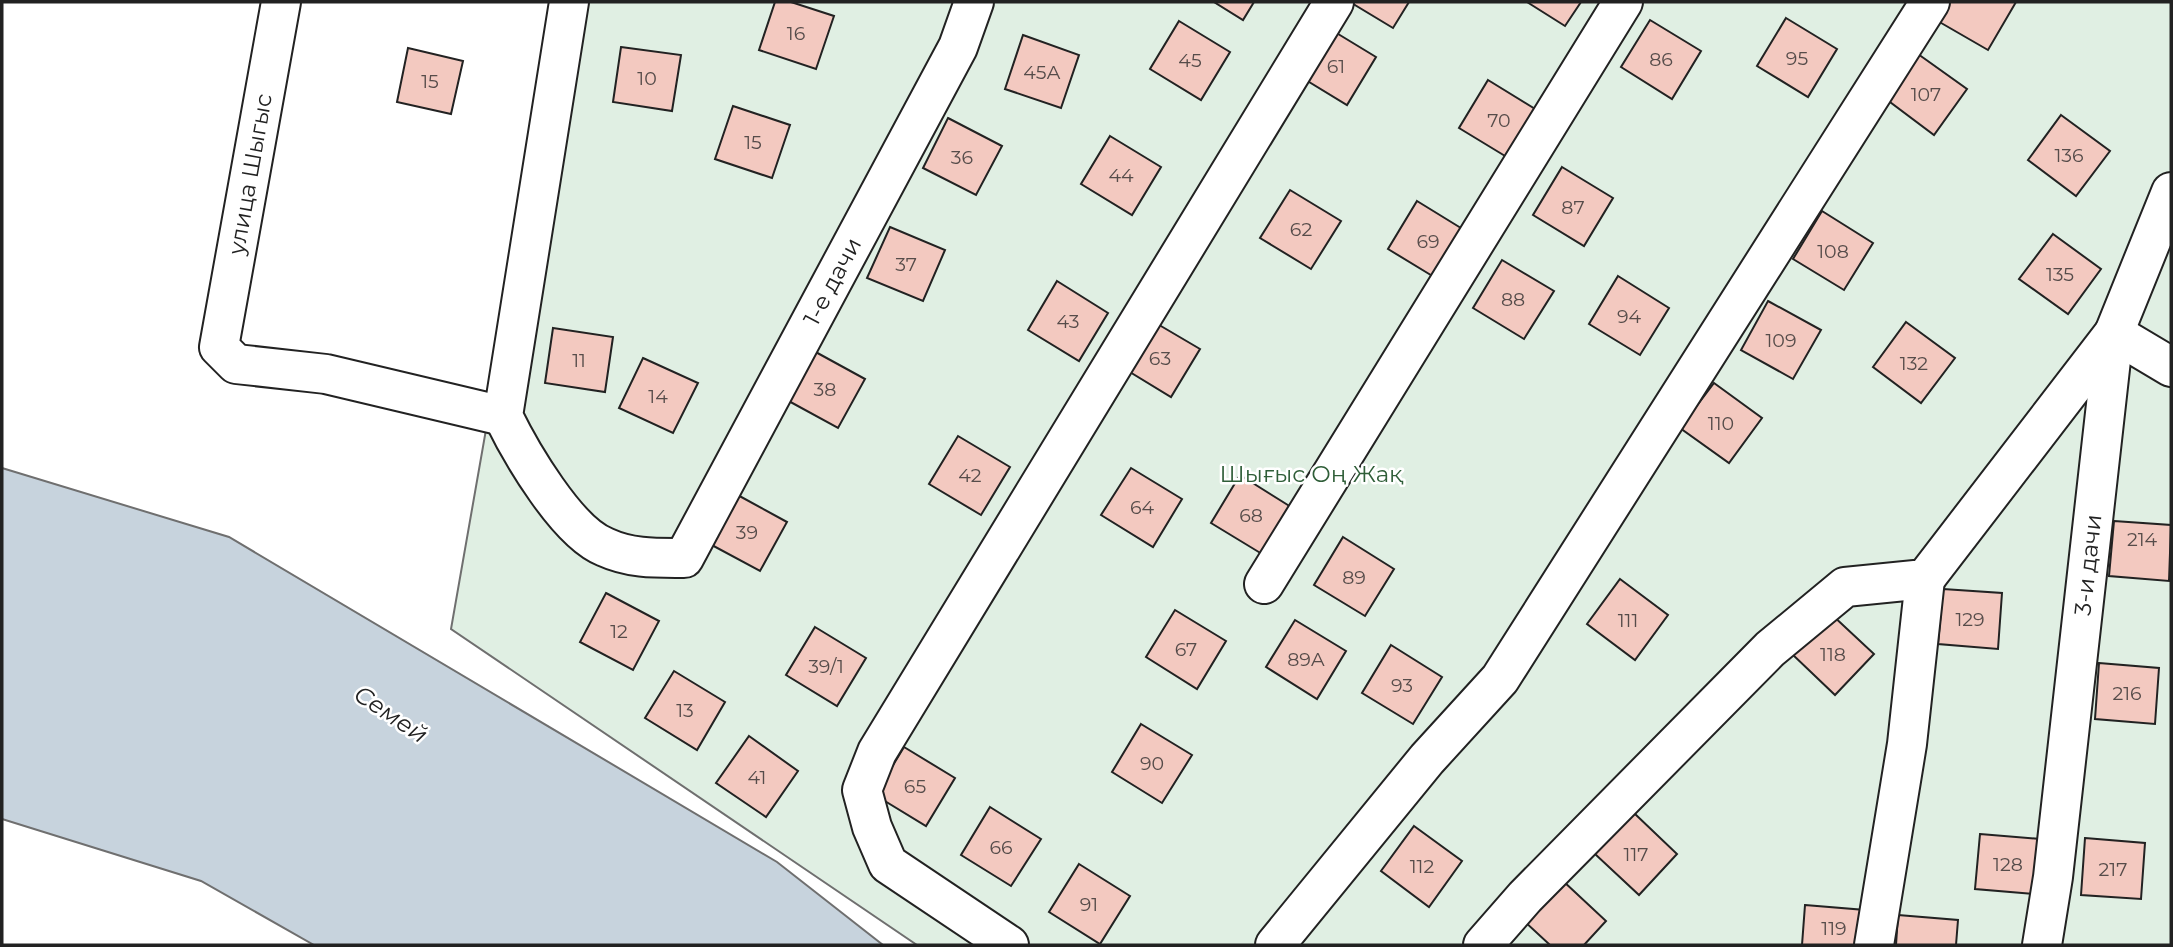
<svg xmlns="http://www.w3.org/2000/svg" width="2173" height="947" viewBox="0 0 2173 947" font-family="Montserrat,sans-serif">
<rect width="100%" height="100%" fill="#fff"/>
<polygon fill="#e0efe3" stroke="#6f6f6f" stroke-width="2" points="561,2 2171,2 2171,945 917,945 451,629"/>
<polygon fill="#c7d3dd" stroke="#6f6f6f" stroke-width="2" points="2,468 229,537 777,862 883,945 314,945 201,881 2,819"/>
<g fill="#f3c9c0" stroke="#222" stroke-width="2">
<polygon points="775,2 791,2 834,16 816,69 759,50"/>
<polygon points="1214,2 1254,2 1243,20"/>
<polygon points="1350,2 1409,2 1393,28"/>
<polygon points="1527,2 1581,2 1565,26"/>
<polygon points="1947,2 2016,2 1988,50 1936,20"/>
<polygon points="1786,18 1837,49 1808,97 1757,66"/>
<polygon points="1650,20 1701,51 1672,99 1621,67"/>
<polygon points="1179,21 1230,52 1201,100 1150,69"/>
<polygon points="1325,26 1376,57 1347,105 1296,74"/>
<polygon points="1023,35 1079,55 1061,108 1005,89"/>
<polygon points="621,47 681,55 672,111 613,102"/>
<polygon points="408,48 463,61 451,114 397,102"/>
<polygon points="1918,54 1967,89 1934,135 1886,99"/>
<polygon points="1488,80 1540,112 1510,159 1459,128"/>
<polygon points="733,106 790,125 772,178 715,159"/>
<polygon points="2061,115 2110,151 2076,196 2028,160"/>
<polygon points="948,118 1002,146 976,195 923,168"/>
<polygon points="1110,136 1161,167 1132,215 1081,184"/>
<polygon points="1562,167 1613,198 1584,246 1533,215"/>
<polygon points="1290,190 1341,221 1311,269 1260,238"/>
<polygon points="1417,201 1469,233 1439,280 1388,249"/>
<polygon points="1822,211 1873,243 1844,290 1793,259"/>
<polygon points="890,227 945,250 923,301 867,278"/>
<polygon points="2053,234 2101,269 2068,314 2019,279"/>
<polygon points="1502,260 1554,291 1524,339 1473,308"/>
<polygon points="1618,276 1669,308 1640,355 1589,324"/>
<polygon points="1057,281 1108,313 1079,361 1028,330"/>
<polygon points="1768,301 1821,330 1793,379 1741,350"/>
<polygon points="1149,319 1200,349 1171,397 1120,366"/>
<polygon points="1906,322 1955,358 1921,403 1873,367"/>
<polygon points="553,328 613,337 605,392 545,383"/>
<polygon points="812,350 865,379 838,428 785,399"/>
<polygon points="643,358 698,383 673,433 619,408"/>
<polygon points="1714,383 1762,418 1729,463 1680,428"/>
<polygon points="958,436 1010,467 981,515 929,484"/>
<polygon points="1131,468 1182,499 1153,547 1101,515"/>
<polygon points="1240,475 1291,507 1262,554 1211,523"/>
<polygon points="734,493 787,522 760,571 708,543"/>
<polygon points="2114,521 2171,525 2169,581 2109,576"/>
<polygon points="1343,537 1394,569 1365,616 1314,585"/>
<polygon points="1620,579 1668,615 1635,660 1587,624"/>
<polygon points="1943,589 2002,593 1998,649 1938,644"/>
<polygon points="606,593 659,621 633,670 580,642"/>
<polygon points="1175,610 1226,641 1197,689 1146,657"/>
<polygon points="1830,613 1874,654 1835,695 1792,654"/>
<polygon points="1295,620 1346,651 1317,699 1266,667"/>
<polygon points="815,627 866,658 837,706 786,675"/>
<polygon points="1391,645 1442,677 1413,724 1362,693"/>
<polygon points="2099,663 2159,668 2155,724 2095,719"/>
<polygon points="674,671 725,702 697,750 645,718"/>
<polygon points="1141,724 1192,755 1162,803 1112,772"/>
<polygon points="749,736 798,771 766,817 716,783"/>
<polygon points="904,747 955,778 926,826 875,795"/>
<polygon points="990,807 1041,839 1011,886 961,855"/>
<polygon points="1634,813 1677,854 1639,895 1595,854"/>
<polygon points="1414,826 1462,861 1429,907 1381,871"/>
<polygon points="1980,834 2040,839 2035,894 1975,889"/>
<polygon points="2085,838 2145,843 2141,899 2081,895"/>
<polygon points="1079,864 1130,896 1100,944 1049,912"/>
<polygon points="1562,880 1606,921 1584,945 1550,945 1524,921"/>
<polygon points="1805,905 1865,910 1862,945 1802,945"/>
<polygon points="1898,915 1958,920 1956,945 1896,945"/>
</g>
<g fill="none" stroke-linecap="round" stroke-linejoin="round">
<g stroke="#222" stroke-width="42">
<g id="minor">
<polyline points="281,2 219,347 236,364 326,374 503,416"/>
<path id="s1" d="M 569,2 L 503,416 C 521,453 567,532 605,547 C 631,559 656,558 684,558 L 958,47 L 974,2"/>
<polyline points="1264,584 1623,2"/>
<polyline points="1009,945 888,864 872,827 862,790 877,752 1334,2"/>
<polyline points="1275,945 1427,759 1500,679 1930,2"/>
<polyline points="1483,945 1525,897 1770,649 1845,587 1925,579 2114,333 2171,367"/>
<polyline points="1874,945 1907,744 1925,579"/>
<path id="s2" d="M 2042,945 L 2053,877 L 2114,333 L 2171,192"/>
</g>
</g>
<use href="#minor" stroke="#fff" stroke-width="38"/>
</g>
<g text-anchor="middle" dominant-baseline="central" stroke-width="5" stroke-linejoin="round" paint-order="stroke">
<g font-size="19" fill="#564c4a">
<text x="796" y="33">16</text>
<text x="1797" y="58">95</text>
<text x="1661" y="59">86</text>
<text x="1190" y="60">45</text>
<text x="1336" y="66">61</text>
<text x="1042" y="72">45А</text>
<text x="647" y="78">10</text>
<text x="430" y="81">15</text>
<text x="1926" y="94">107</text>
<text x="1499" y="120">70</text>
<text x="753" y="142">15</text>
<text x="2069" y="155">136</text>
<text x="962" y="157">36</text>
<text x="1121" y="175">44</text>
<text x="1573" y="207">87</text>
<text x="1301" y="229">62</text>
<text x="1428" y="241">69</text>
<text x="1833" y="251">108</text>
<text x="906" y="264">37</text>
<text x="2060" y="274">135</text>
<text x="1513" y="299">88</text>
<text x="1629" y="316">94</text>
<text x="1068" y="321">43</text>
<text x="1781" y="340">109</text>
<text x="1160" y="358">63</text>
<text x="579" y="360">11</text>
<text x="1914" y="363">132</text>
<text x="825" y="389">38</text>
<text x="658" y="396">14</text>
<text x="1721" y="423">110</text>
<text x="970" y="475">42</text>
<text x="1142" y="507">64</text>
<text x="1251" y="515">68</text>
<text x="747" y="532">39</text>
<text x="2142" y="539">214</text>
<text x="1354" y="577">89</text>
<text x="1970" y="619">129</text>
<text x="1628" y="620">111</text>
<text x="619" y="631">12</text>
<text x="1186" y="649">67</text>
<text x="1833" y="654">118</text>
<text x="1306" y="659">89А</text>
<text x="826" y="666">39/1</text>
<text x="1402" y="685">93</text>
<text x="2127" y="693">216</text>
<text x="685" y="710">13</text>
<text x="1152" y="763">90</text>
<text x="757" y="777">41</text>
<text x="915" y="786">65</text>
<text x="1001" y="847">66</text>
<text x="1636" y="854">117</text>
<text x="2008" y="864">128</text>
<text x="1422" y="866">112</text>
<text x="2113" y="869">217</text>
<text x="1089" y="904">91</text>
<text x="1834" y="928">119</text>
</g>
<g font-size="23" fill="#222" stroke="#fff">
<text transform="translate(250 174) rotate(-80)">улица Шыгыс</text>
<text stroke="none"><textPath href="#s1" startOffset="982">1-е дачи</textPath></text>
<text stroke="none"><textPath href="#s2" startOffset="383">3-и дачи</textPath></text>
</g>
<g font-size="23" fill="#2f5e38" stroke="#fff">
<text x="1311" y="474">Шығыс Оң Жақ</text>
</g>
<g font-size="24" font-style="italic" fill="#222" stroke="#fff">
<text transform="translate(391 714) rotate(34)">Семей</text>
</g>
</g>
<rect width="2173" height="947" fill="none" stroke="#222222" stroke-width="7"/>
</svg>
